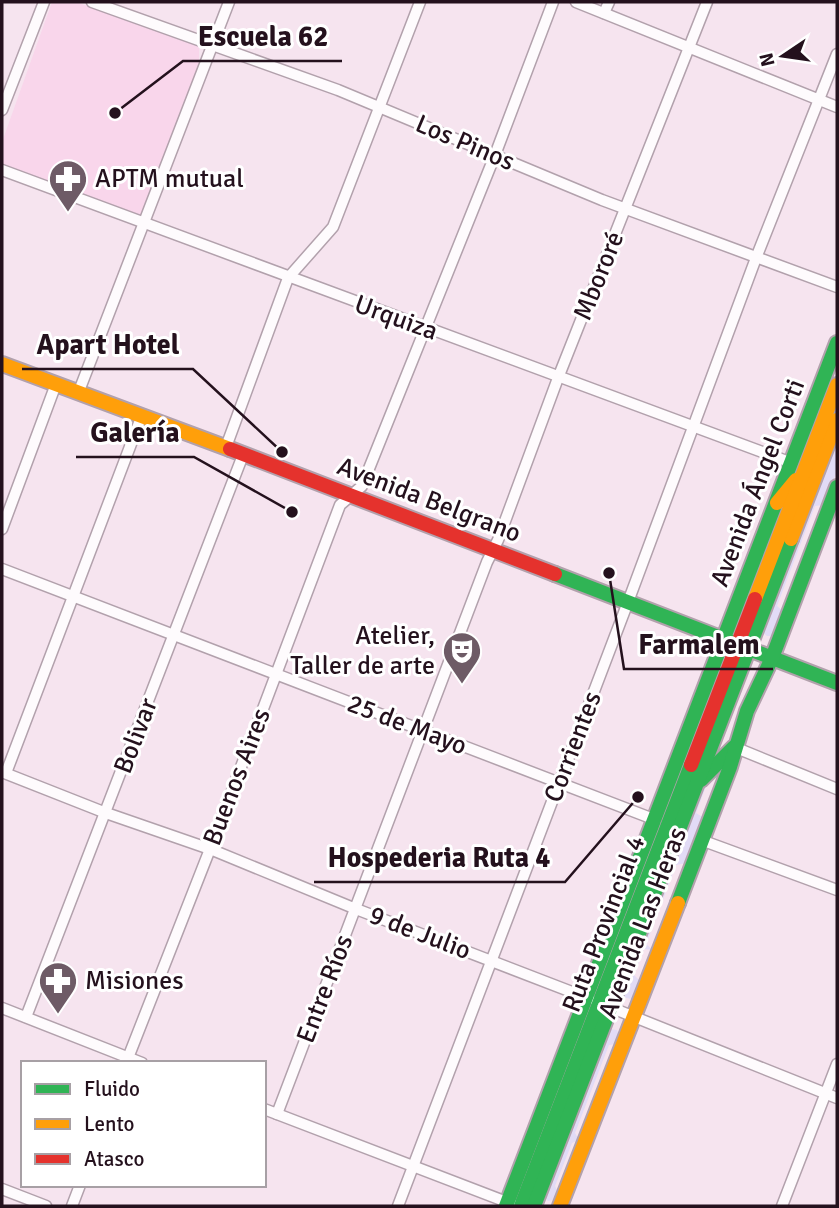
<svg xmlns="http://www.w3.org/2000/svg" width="839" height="1208" viewBox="0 0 839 1208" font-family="Signika,sans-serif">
<rect width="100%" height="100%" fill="#f6e4ef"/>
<polygon fill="#f9d6eb" points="52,2 76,2 199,46 199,63 142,215 134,217 2,166 2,142"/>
<g fill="#e2dbf6">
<polygon points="837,429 837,471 824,505 815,506 777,606 784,612 774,636 767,636 762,632"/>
<polygon points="724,765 719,777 708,781 696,813 704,818 686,863 676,865 646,944 653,950 644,949 634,975 641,982 635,998 631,999 623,997 622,994 703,782"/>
<polygon points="609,1029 617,1030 619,1035 616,1044 609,1045 575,1133 579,1140 572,1143 555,1186 558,1192 556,1199 548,1201 545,1198"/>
</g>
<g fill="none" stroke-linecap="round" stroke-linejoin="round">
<g stroke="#b2a1ac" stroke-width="13">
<g id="street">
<polyline points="92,2 338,90 602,200 837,287"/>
<polyline points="576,2 837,107"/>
<polyline points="604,13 609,2"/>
<polyline points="2,110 44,2"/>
<polyline points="2,170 792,463"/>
<polyline points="79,391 229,2"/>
<polyline points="226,447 288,278 333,227 420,2"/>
<polyline points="2,529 56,384"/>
<polyline points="2,569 656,820"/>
<polyline points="734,747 837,789"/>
<polyline points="2,772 106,813 210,849 356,909 590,999"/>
<polyline points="6,773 142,415"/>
<polyline points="701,840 837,890"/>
<polyline points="607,1006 837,1098"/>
<polyline points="2,1008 142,1063"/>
<polyline points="26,1017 243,455"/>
<polyline points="126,1063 210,849 340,505 362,486 495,155 553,2"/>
<polyline points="264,1109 512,1204"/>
<polyline points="277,1114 487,562 498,540 558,378 707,2"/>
<polyline points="2,1189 46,1206"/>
<polyline points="72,1206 80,1185"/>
<polyline points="398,1206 628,602 756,258 837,54"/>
<polyline points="782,1206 837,1064"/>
</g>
</g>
<g stroke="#b2a1ac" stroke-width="18">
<g id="fast">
<polyline points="555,574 837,683"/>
<polyline points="701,780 734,747"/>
<polyline points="678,903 730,767 747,711 772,658 837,487"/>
<polyline points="506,1206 837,343"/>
<polyline points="521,1206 691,765"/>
<polyline points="534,1206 791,539"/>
</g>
</g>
<g stroke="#b2a1ac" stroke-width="18">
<g id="slow">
<polyline points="2,364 230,449"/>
<polyline points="777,503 796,480"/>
<polyline points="791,539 837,420"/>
<polyline points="755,599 837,385"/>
<polyline points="560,1206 678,903"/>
</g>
</g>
<g stroke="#b2a1ac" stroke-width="18">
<g id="jam">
<polyline points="230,449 555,574"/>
<polyline points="691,765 755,599"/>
</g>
</g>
<use href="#street" stroke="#fefbfd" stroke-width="10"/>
<use href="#fast" stroke="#30b455" stroke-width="14"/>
<use href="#slow" stroke="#ff9f0a" stroke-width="14"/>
<use href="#jam" stroke="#e5322d" stroke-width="14"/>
</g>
<defs>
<g id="pharmacy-pin" transform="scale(2.0125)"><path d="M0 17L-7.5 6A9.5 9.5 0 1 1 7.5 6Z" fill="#6e5b66" stroke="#fff"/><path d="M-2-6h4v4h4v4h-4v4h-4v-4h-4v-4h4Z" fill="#fff"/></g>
<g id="theatre-pin" transform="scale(2.0125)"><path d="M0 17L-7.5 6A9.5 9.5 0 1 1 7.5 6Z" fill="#6e5b66" stroke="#fff"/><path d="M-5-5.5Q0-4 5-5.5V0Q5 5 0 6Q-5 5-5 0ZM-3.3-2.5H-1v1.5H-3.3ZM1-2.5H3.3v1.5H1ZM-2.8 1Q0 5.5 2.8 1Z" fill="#fff"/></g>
</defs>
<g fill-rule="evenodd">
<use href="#pharmacy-pin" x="68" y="179"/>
<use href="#theatre-pin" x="462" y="651"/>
<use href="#pharmacy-pin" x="58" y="981"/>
</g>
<g text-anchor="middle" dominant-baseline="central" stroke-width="6" stroke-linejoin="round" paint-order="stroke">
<g font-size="26" fill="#24111d" stroke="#fff">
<text transform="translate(465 143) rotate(23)">Los Pinos</text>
<text transform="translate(599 276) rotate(-68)">Mbororé</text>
<text transform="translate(396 318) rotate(20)">Urquiza</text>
<text transform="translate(758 483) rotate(-69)">Avenida Ángel Corti</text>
<text transform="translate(429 500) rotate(21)">Avenida Belgrano</text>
<text transform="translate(407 725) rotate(21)">25 de Mayo</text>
<text transform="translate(136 736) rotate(-69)">Bolivar</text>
<text transform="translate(573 747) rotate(-69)">Corrientes</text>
<text transform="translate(237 777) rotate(-69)">Buenos Aires</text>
<text transform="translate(643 923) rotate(-69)">Avenida Las Heras</text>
<text transform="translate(604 924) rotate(-69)">Ruta Provincial 4</text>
<text transform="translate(420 933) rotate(21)">9 de Julio</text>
<text transform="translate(325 989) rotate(-69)">Entre Ríos</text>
</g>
<g font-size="26" fill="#24111d" stroke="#fff" text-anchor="start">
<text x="95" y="179">APTM mutual</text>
<text x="435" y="636" text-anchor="end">Atelier,<tspan x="435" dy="30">Taller de arte</tspan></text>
<text x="85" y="981">Misiones</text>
</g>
</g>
<path fill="none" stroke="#24111d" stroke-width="2.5" d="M115 113L183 61H342M282 452L193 369H22M292 512L194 457H76M609 573L624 669H773M638 797L565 882H314"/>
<g fill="#24111d" stroke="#fff" stroke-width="2.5">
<circle cx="115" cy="113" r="7"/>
<circle cx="282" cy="452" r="7"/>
<circle cx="292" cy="512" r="7"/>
<circle cx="609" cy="573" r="7"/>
<circle cx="638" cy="797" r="7"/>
</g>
<g font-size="28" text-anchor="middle" font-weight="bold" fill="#24111d" stroke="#fff" stroke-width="6" stroke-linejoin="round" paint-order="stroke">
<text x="263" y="46">Escuela 62</text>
<text x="108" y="354">Apart Hotel</text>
<text x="135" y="442">Galería</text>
<text x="699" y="654">Farmalem</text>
<text x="439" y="867">Hospederia Ruta 4</text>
</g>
<rect width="839" height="1208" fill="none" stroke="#24111d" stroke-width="7"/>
<rect x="21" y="1061" width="245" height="126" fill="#ffffff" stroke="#a7a0a5" stroke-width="2"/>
<rect x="35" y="1084" width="35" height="10" fill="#30b455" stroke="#a7a0a5" stroke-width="2"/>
<text x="84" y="1096" font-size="21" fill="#24111d">Fluido</text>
<rect x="35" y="1119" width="35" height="10" fill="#ff9f0a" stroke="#a7a0a5" stroke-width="2"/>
<text x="84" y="1131" font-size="21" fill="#24111d">Lento</text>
<rect x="35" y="1154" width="35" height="10" fill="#e5322d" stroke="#a7a0a5" stroke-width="2"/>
<text x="84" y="1166" font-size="21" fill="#24111d">Atasco</text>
<g transform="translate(783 56) rotate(257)" stroke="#ffffff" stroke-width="5" paint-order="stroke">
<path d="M0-5L12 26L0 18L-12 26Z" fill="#24111d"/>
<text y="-10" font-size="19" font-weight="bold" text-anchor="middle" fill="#24111d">N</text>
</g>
</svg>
